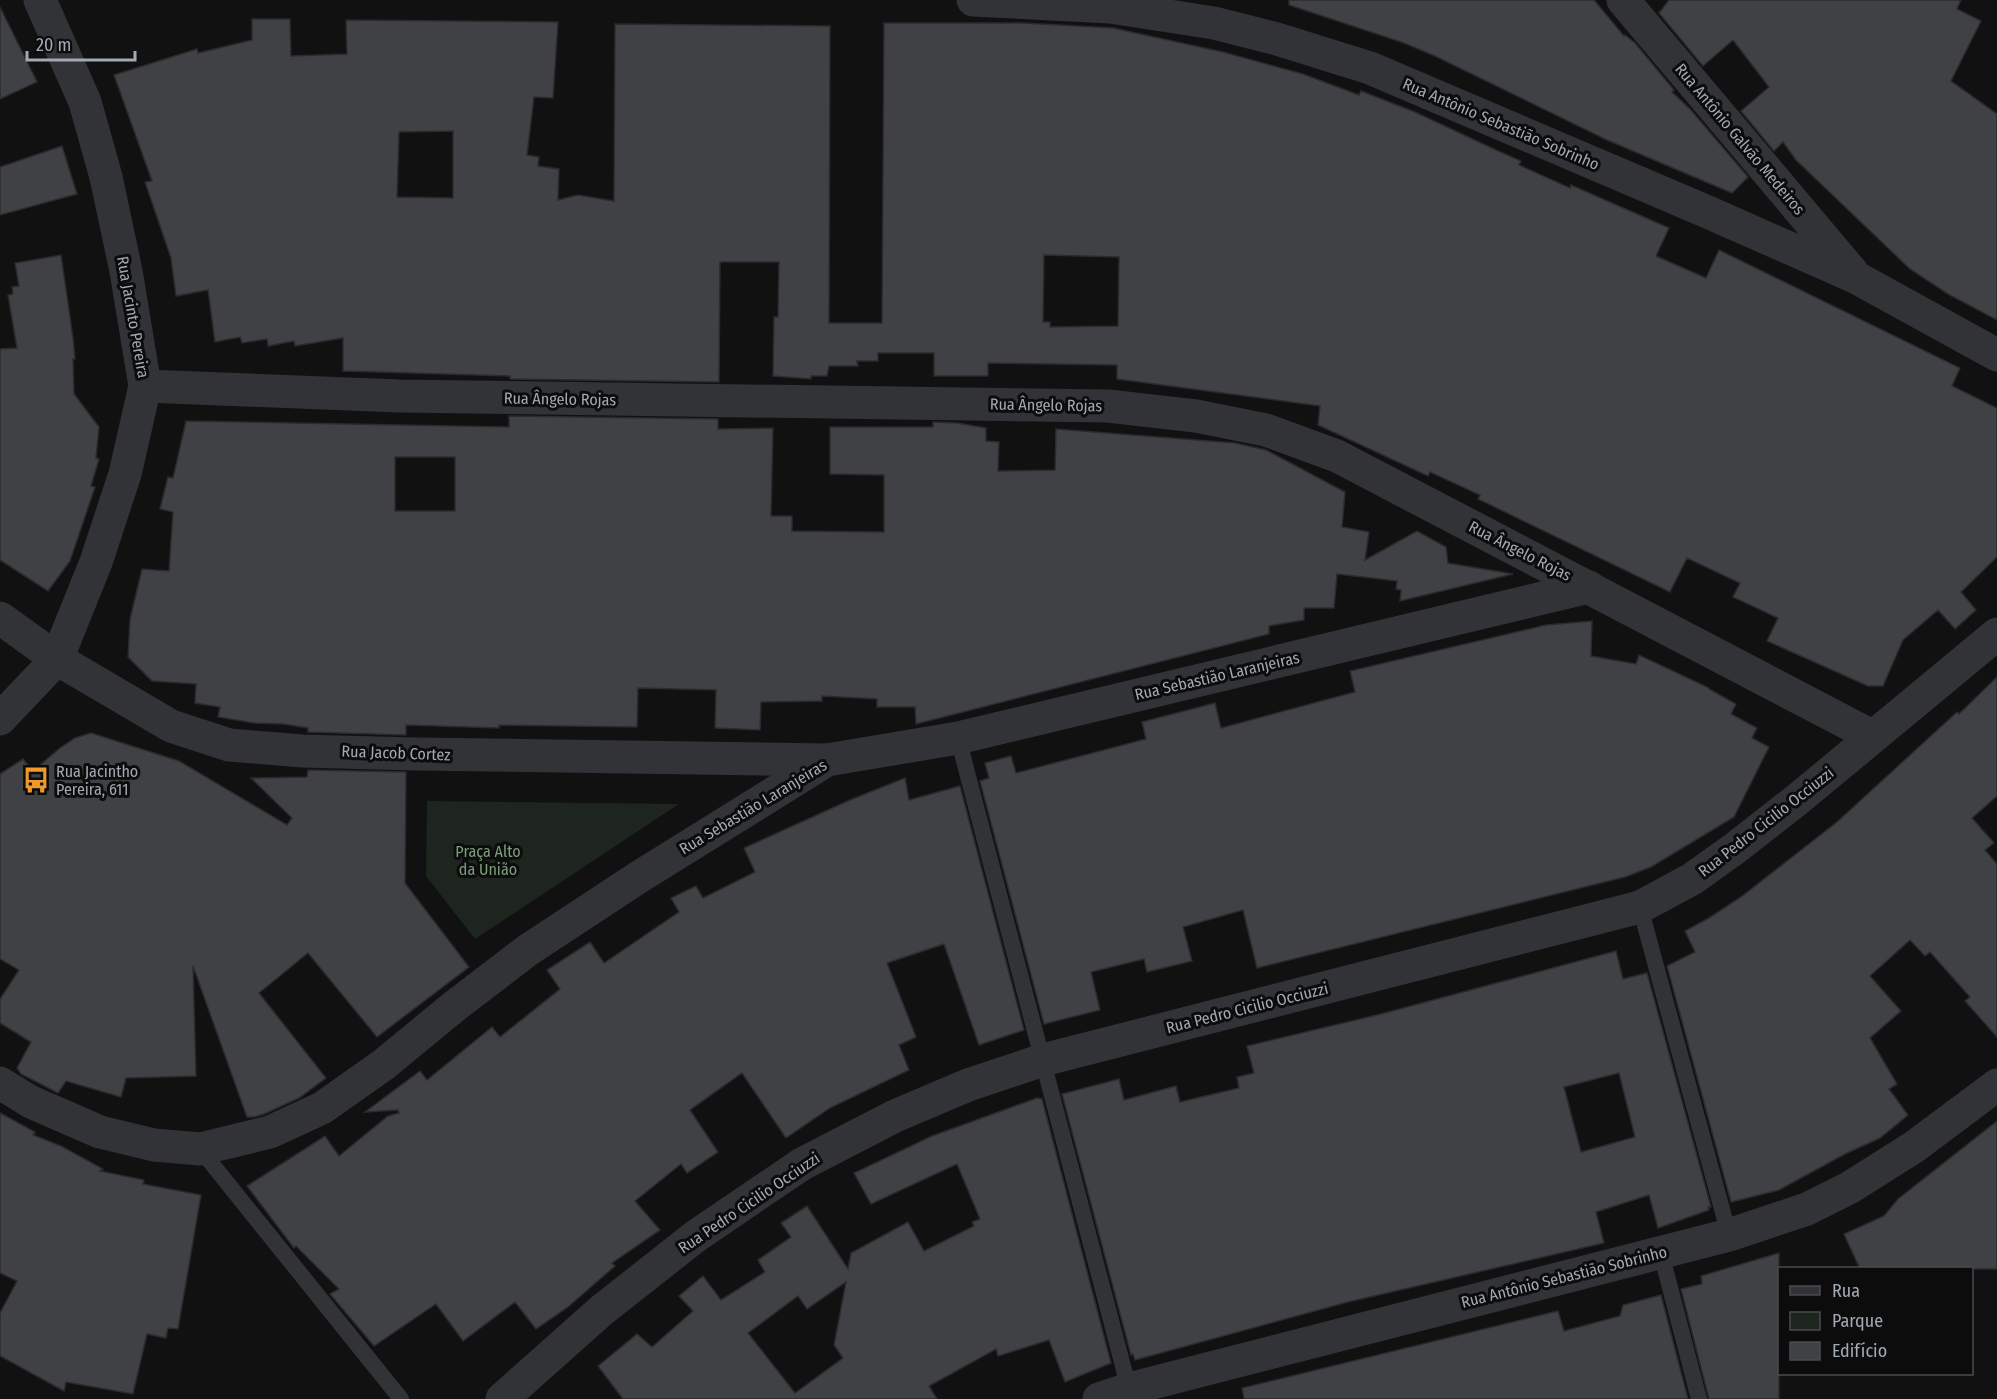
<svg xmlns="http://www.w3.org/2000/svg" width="1997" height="1399" viewBox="0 0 1997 1399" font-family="'Fira Sans Condensed',sans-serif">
<rect width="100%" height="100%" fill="#111112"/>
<polygon fill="#1d251e" points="427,801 679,804 475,939 426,876"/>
<g fill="#404145" stroke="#2b2b2e" stroke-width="1.5" fill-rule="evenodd">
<polygon points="1289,0 1594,0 1624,36 1625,35 1635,43 1674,90 1672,92 1690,109 1748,177 1732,193 1607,140 1435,56 1404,43 1289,5"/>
<polygon points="1669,0 1961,0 1957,9 1981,21 1951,81 1997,114 1997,320 1948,294 1910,269 1796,160 1783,142 1774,151 1741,111 1769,87 1733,40 1703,66 1659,13"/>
<polygon points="0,7 37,82 0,99"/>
<path d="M 252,19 L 290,19 L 291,56 L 347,54 L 346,20 L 558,22 L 553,98 L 534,97 L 527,155 L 539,157 L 538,166 L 559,169 L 558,200 L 578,195 L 614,201 L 615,24 L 830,26 L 829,323 L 882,323 L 884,23 L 1022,23 L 1113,28 L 1223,52 L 1303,74 L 1359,95 L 1361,91 L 1415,112 L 1496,150 L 1521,161 L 1519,165 L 1570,188 L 1571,185 L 1669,228 L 1656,256 L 1706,278 L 1719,250 L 1960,368 L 1952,386 L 1997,408 L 1997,557 L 1961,592 L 1976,610 L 1955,629 L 1938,610 L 1903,640 L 1883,686 L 1868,686 L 1767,641 L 1778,618 L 1733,597 L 1740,583 L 1687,558 L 1670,592 L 1478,499 L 1480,495 L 1430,472 L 1428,476 L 1318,425 L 1320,406 L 1117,379 L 1117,365 L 988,363 L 988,376 L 934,376 L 934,353 L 878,353 L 878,361 L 857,361 L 858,366 L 829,366 L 827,376 L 811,376 L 811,379 L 773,376 L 774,317 L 778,317 L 779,262 L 720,262 L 719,382 L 510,379 L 510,376 L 343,371 L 343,338 L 295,346 L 294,341 L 268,346 L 267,339 L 242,343 L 240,337 L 215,342 L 208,290 L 176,296 L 171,258 L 145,182 L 152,181 L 114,75 L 197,49 L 198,53 L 252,40 ZM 453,131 L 453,198 L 397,197 L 399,132 ZM 1044,255 L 1119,257 L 1118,326 L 1050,327 L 1050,322 L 1043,322 Z"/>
<polygon points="62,146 77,194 0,215 0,167"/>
<polygon points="61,255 73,338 75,359 73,359 74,394 99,427 96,458 99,459 91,486 95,487 70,561 48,591 0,560 0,349 17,348 8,295 13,294 12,287 19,286 15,263"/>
<path d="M 509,416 L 718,419 L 718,429 L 773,428 L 771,516 L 792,516 L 792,531 L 884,532 L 884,475 L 830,474 L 830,427 L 933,427 L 933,422 L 957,423 L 986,428 L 986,441 L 999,442 L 998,471 L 1055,470 L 1056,429 L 1235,443 L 1266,450 L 1345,492 L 1342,527 L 1369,532 L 1365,560 L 1417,531 L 1446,547 L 1448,563 L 1513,574 L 1400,601 L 1401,590 L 1396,589 L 1397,581 L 1337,574 L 1334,608 L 1304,608 L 1304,620 L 1269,626 L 1269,634 L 916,724 L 915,707 L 877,707 L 877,699 L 822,696 L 822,701 L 761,702 L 760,730 L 715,728 L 716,690 L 638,688 L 637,727 L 499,725 L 499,728 L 406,725 L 406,735 L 308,732 L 308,728 L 283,724 L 254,723 L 218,717 L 220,707 L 195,703 L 196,684 L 152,681 L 128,657 L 130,619 L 142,569 L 169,571 L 173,512 L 160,509 L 168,477 L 173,478 L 186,421 L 509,427 ZM 395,457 L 455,457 L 455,511 L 395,511 Z"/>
<polygon points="1592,621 1591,656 1636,664 1639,655 1709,688 1709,689 1736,704 1731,714 1757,728 1752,738 1769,747 1734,817 1651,867 1625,877 1257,968 1243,910 1183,927 1192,961 1147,972 1144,959 1091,972 1100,1010 1044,1024 980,781 989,778 985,763 1011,756 1016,773 1146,739 1142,722 1215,703 1221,728 1355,692 1350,671 1546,625"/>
<polygon points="1997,677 1997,796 1972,818 1994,843 1985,850 1997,864 1997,1037 1965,1001 1970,997 1930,952 1925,956 1910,940 1870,976 1901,1011 1870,1038 1897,1084 1889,1089 1908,1115 1880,1138 1845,1154 1779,1190 1731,1202 1667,966 1695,952 1685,931 1709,918 1741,897 1837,822 1957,712 1959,714"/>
<polygon points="91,733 179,761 287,825 292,818 251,778 307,777 308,770 406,772 405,883 469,967 377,1037 308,953 259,993 326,1078 299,1098 264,1114 254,1117 247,1117 193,966 196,1076 126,1078 121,1097 66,1081 58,1093 21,1074 17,1068 31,1042 0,1023 0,999 19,970 0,959 0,774 23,759 33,771 60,748 75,738"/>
<polygon points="905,778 909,800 960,786 1024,1030 979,1045 944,944 887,963 916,1037 899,1045 909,1070 830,1108 786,1138 742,1073 690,1110 718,1152 687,1173 681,1164 635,1201 660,1230 612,1263 615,1266 568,1307 536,1329 515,1302 463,1341 436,1304 374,1346 330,1294 339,1289 296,1246 294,1248 247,1186 325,1136 339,1156 388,1116 399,1113 398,1110 365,1112 420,1071 427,1080 492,1027 500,1037 560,989 547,970 590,942 604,963 679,912 671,898 696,886 703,898 755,872 744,848 850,800"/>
<path d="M 1616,951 L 1623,979 L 1647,973 L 1711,1207 L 1708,1207 L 1709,1210 L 1658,1228 L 1649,1195 L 1596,1212 L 1604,1243 L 1348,1302 L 1135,1360 L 1133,1354 L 1131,1355 L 1062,1094 L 1119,1079 L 1124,1100 L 1176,1086 L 1180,1102 L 1239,1088 L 1237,1077 L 1254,1073 L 1247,1046 L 1381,1014 ZM 1619,1073 L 1635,1137 L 1581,1152 L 1564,1087 Z"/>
<path d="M 1037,1098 L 1042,1099 L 1111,1363 L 1065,1382 L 1049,1340 L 998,1356 L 996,1349 L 929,1386 L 937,1399 L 623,1399 L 598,1366 L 637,1334 L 652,1347 L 693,1311 L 679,1296 L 703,1276 L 721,1300 L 765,1272 L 758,1260 L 791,1237 L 781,1223 L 807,1206 L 848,1269 L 851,1253 L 908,1222 L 924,1251 L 974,1226 L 972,1222 L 980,1219 L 957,1164 L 871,1204 L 854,1173 L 932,1136 ZM 846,1282 L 834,1345 L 843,1358 L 795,1393 L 748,1333 L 798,1296 L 807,1309 Z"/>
<polygon points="0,1113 35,1132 33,1135 61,1146 103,1169 100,1171 144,1180 143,1184 201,1195 178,1329 168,1328 166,1338 147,1334 133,1394 66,1382 64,1391 0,1356 0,1313 17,1281 0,1273"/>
<polygon points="1997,1121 1997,1269 1860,1269 1844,1234 1884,1216 1898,1199"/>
<polygon points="1779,1253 1779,1399 1709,1399 1681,1289 1702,1284 1701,1276"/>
<polygon points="1661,1295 1688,1399 1244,1399 1242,1388 1558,1311 1564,1331 1620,1316 1623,1305"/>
</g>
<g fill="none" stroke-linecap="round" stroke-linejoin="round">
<g stroke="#323337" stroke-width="16">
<polyline points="958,738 1129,1389"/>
<polyline points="1640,907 1729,1235"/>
<polyline points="200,1149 401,1399"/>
<polyline points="1661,1253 1699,1399"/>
</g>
<g stroke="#323337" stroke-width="33">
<polyline points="973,0 1110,7 1214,23 1277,39 1370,68 1710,213 1857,278 1997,355"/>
<polyline points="1623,0 1852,272"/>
<polyline points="145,386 399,396 1108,406 1196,416 1266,430 1337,456 1872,736"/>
<polyline points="0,618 57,659 171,726 229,745 302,751 416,754 827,760"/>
<polyline points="0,719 57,659 96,562 125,474 145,386 126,271 106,177 85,102 40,0"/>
<polyline points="0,1083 31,1102 100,1132 154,1145 200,1149 270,1132 322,1108 383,1065 456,1005 528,950 639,877 827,760 958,738 1589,587"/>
<polyline points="502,1399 602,1310 696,1236 802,1164 895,1116 968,1085 1043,1060 1640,907 1692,879 1734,849 1798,799 1997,634"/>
<polyline points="1099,1399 1129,1389 1729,1235 1807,1209 1849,1188 1914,1147 1997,1085"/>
</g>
</g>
<defs>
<g id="bus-bare" transform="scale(2.07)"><path d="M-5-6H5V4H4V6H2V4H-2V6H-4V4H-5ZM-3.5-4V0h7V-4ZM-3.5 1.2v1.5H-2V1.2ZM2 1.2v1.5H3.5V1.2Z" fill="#f0992b" stroke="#0c0c0d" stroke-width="2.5" paint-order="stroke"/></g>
</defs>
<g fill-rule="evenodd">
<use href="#bus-bare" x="36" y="780"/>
</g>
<g text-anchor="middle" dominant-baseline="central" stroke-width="6" stroke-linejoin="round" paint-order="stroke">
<g font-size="16" fill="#a2a9b3" stroke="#0c0c0d">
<text transform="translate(1501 124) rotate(23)">Rua Antônio Sebastião Sobrinho</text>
<text transform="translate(1740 139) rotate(50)">Rua Antônio Galvão Medeiros</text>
<text transform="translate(133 317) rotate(80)">Rua Jacinto Pereira</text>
<text transform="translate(560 399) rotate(1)">Rua Ângelo Rojas</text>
<text transform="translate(1046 405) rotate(1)">Rua Ângelo Rojas</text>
<text transform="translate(1520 551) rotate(27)">Rua Ângelo Rojas</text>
<text transform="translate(1217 676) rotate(-13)">Rua Sebastião Laranjeiras</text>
<text transform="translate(396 753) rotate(2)">Rua Jacob Cortez</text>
<text transform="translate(753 807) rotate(-31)">Rua Sebastião Laranjeiras</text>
<text transform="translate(1766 822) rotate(-38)">Rua Pedro Cicilio Occiuzzi</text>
<text transform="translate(1247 1008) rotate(-14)">Rua Pedro Cicilio Occiuzzi</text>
<text transform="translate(749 1203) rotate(-34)">Rua Pedro Cicilio Occiuzzi</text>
<text transform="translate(1564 1277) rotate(-14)">Rua Antônio Sebastião Sobrinho</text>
</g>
<g font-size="16" fill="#a2a9b3" stroke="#0c0c0d" text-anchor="start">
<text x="56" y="771">Rua Jacintho<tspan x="56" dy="18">Pereira, 611</tspan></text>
</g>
<g font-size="16" fill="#7b9e79" stroke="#0c0c0d">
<text x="488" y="851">Praça Alto<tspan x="488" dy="18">da União</tspan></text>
</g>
</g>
<rect x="1778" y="1267" width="195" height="108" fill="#0c0c0d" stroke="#484b4f" stroke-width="1.5"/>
<rect x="1790" y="1286" width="30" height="9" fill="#323337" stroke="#484b4f" stroke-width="1.5"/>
<text x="1832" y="1297" font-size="18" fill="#a2a9b3">Rua</text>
<rect x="1790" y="1312" width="30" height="18" fill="#1d251e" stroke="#484b4f" stroke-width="1.5"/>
<text x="1832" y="1327" font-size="18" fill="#a2a9b3">Parque</text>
<rect x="1790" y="1342" width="30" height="18" fill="#404145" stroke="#484b4f" stroke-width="1.5"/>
<text x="1832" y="1357" font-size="18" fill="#a2a9b3">Edifício</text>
<path d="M27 51v9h108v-9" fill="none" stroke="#a2a9b3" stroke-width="3"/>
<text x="36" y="51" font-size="18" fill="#a2a9b3" stroke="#0c0c0d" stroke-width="4.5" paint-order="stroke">20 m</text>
</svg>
